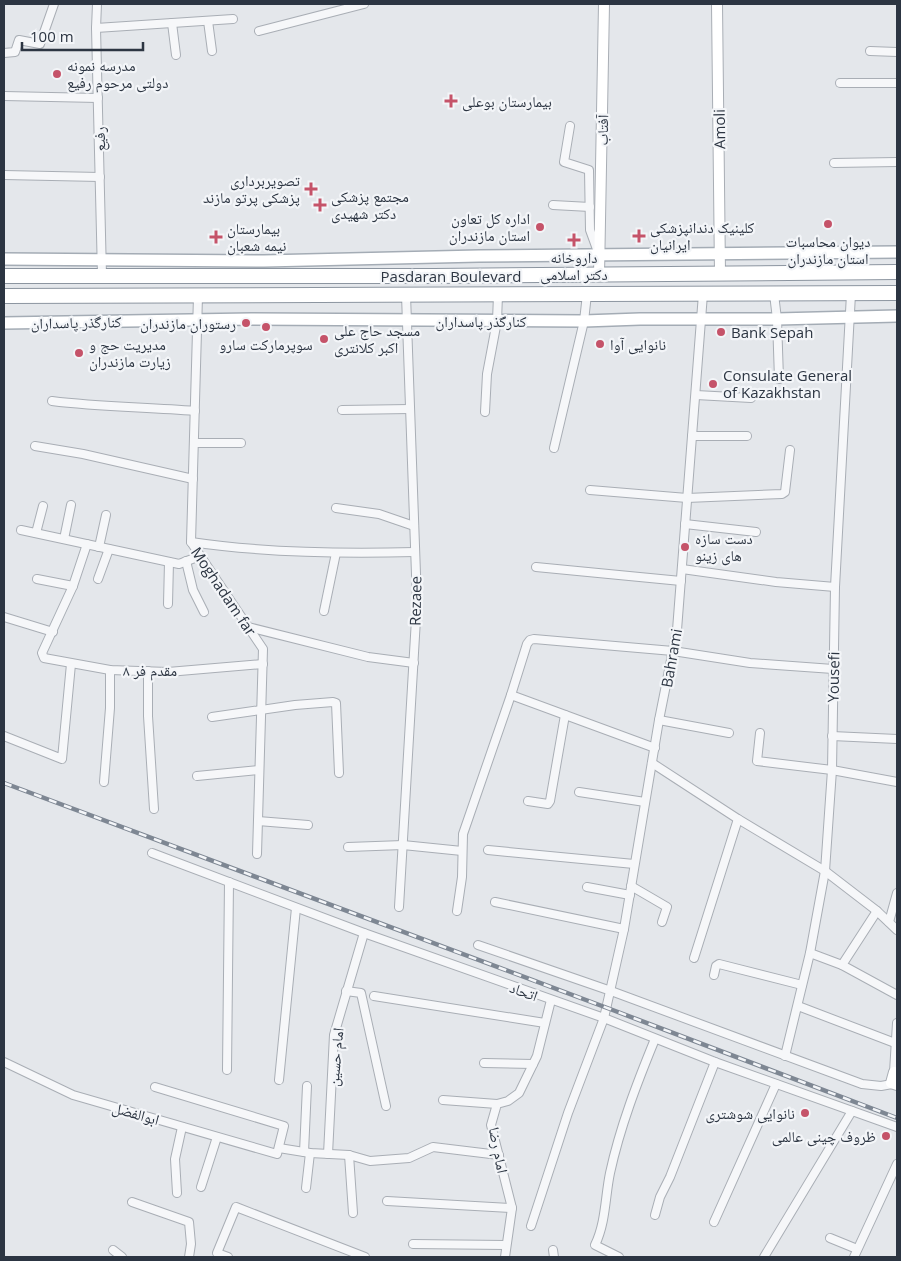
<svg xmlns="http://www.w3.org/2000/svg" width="901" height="1261" viewBox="0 0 901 1261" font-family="'Open Sans','Noto Naskh Arabic',sans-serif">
<rect width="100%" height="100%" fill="#e4e7eb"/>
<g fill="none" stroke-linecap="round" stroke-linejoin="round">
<g stroke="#a9aeb5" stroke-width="10">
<g id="street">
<polyline points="97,4 96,28 102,275"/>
<polyline points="208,21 212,51"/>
<polyline points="172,23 176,55"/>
<polyline points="96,28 233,19"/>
<polyline points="259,31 364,4"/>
<polyline points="870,51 897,52"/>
<polyline points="4,53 15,52 19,40 40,44 54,4"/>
<polyline points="840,83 897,83"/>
<polyline points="4,96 98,98"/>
<polyline points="570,126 564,162 589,170 590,230 598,252"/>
<polyline points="834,163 897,162"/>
<polyline points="4,175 100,177"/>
<polyline points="553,205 590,207"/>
<polyline points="774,294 777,319 779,379"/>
<polyline points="198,296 191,542 263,649 257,854"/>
<polyline points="696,395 751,398"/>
<path d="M 52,401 C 99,407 147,407 195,411"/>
<polyline points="342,410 410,409"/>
<polyline points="485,412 487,374 497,321 498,295"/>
<polyline points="692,436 747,436"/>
<polyline points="194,443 241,443"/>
<polyline points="35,446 83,454 193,479"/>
<polyline points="554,448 584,321 587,294"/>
<polyline points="590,490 687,498 782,494 785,492 790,450"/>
<polyline points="336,508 379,514 414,526"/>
<polyline points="685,524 756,532"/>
<polyline points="21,530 179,564 200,556"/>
<polyline points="36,533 43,506"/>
<polyline points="64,539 71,505"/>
<path d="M 191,542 C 265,553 341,554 415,552"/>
<polyline points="87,544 73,586 42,653 44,658 110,670 168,672 263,664"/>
<polyline points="99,547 106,515"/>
<polyline points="186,561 193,590 204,612"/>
<polyline points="536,567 681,581"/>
<polyline points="682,569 776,582 835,587"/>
<polyline points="37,579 73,586"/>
<polyline points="98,579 109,549"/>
<polyline points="168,604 169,562"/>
<polyline points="324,611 336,553"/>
<polyline points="4,617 53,632"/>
<polyline points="248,627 368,657 414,663"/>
<polyline points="148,671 148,716 154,809"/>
<polyline points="511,695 655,748"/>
<polyline points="212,717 295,705 333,702 336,703 339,773"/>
<polyline points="659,720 729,733"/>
<polyline points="760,733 757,761 832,770 897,782"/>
<polyline points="4,736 62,759 71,664"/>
<polyline points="832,736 897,739"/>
<polyline points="652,763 738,819 825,871 877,911 897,930"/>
<polyline points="197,776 259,770"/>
<polyline points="104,782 110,708 110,670"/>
<polyline points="579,792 645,802"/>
<polyline points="528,801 548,804 550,801 565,715"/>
<polyline points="258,821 308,825"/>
<polyline points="348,847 403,845 462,851"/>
<polyline points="488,850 634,864"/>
<polyline points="152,853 364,933 604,1018 715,1062 897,1127"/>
<polyline points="631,886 667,907 662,922"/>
<polyline points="587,887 630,895"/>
<polyline points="495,902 624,929"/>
<polyline points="399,907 417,602 406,295"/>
<polyline points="457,911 462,877 463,834 511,695 527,644 530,640 534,639 673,651 750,663 833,669"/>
<polyline points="889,922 897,893"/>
<polyline points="478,945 611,991 862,1084 881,1086 892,1084"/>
<polyline points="810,953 842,965 897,995"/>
<polyline points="694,958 738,819"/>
<polyline points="842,965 877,911"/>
<polyline points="714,975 716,966 719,964 802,985"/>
<polyline points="346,991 361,993 386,1106"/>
<polyline points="374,996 545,1023"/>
<polyline points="798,1006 895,1043"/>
<polyline points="785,1056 810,953 825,871 832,770 835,587 851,294"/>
<polyline points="4,1062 73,1095 277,1154 284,1126 155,1087"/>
<polyline points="484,1063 533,1064"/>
<polyline points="227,1070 229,882"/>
<polyline points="894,1072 897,1023"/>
<polyline points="279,1080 296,908"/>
<polyline points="443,1100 497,1104"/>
<polyline points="279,1148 310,1153 349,1155 370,1161 409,1158 433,1147 499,1155"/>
<polyline points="304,1152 307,1086"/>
<polyline points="328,1154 334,1035 364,933"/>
<polyline points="349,1155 353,1213"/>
<polyline points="201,1187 217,1137"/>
<polyline points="306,1188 310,1153"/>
<polyline points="177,1193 175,1159 182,1127"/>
<polyline points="387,1201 512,1208"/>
<polyline points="132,1202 189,1222 191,1244 189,1257"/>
<polyline points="655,1215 660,1197 670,1177 715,1062"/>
<polyline points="714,1222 776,1084"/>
<polyline points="531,1226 568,1113 604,1018 624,929 659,720 677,630 703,294"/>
<polyline points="830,1238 857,1249"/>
<polyline points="413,1244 505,1245"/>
<polyline points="113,1250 122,1257"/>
<polyline points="553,1250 554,1257"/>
<polyline points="228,1257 217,1253 236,1207 365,1257"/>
<polyline points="505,1257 512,1208 491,1125 497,1104 508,1101 519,1093 537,1056 551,1000"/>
<path d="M 619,1257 L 595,1245 C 606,1222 605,1197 610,1173 C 620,1127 637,1083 655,1039"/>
<polyline points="764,1257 852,1111"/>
<polyline points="854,1257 897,1164"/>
</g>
</g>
<g stroke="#a9aeb5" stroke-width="12">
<g id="secondary">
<polyline points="717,4 720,274"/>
<polyline points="599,275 604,4"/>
<polyline points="897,1073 894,1072 891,1083 897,1085"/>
</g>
</g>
<g stroke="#a4acb5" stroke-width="14">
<g id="primary">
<polyline points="4,259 264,261 479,256 897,252"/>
<polyline points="4,323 251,319 584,321 640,319 777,319 897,316"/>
</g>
</g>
<g stroke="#8c95a0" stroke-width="16">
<g id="highway">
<polyline points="4,276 434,276 897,272"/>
<polyline points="4,296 897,293"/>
</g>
</g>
<use href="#street" stroke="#f6f7f9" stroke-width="8"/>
<use href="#secondary" stroke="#fff" stroke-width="10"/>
<use href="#primary" stroke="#fff" stroke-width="11"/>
<use href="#highway" stroke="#fff" stroke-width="14"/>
<g stroke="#7e8793" stroke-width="4.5">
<polyline id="rail" points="4,783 610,1009 897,1118"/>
</g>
<use href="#rail" stroke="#f3f5f8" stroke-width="2.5" stroke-dasharray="8" stroke-linecap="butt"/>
</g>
<g fill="#c55369" stroke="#f3f5f8" stroke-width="2">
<circle cx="57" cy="74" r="5"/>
<path d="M448.5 93.5h5v5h5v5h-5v5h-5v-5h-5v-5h5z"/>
<path d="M308.5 181.5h5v5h5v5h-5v5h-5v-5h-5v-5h5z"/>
<path d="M317.5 197.5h5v5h5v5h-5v5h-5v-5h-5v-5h5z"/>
<circle cx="828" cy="224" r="5"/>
<circle cx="540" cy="227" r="5"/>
<path d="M636.5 228.5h5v5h5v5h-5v5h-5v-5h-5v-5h5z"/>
<path d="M213.5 229.5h5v5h5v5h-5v5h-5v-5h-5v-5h5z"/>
<path d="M571.5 232.5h5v5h5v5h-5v5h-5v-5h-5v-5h5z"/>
<circle cx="246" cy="323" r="5"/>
<circle cx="266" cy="327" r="5"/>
<circle cx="721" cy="332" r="5"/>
<circle cx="324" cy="339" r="5"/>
<circle cx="600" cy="344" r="5"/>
<circle cx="79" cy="353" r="5"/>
<circle cx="713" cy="384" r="5"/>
<circle cx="685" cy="547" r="5"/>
<circle cx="805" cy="1113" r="5"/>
<circle cx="886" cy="1136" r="5"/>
</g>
<g text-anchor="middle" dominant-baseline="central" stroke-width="4.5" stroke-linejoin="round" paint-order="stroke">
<g font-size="15" fill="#2c3542" stroke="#f3f5f8" text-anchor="start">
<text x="67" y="65">مدرسه نمونه<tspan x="67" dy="17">دولتی مرحوم رفیع</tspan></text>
<text x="462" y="101">بیمارستان بوعلی</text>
<text x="300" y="180" text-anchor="end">تصویربرداری<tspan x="300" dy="17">پزشکی پرتو مازند</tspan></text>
<text x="331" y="196">مجتمع پزشکی<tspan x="331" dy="17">دکتر شهیدی</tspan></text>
<text x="530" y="218" text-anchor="end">اداره کل تعاون<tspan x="530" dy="17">استان مازندران</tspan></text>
<text x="650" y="227">کلینیک دندانپزشکی<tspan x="650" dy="17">ایرانیان</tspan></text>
<text x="227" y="228">بیمارستان<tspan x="227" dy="17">نیمه شعبان</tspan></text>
<text x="828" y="241" text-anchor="middle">دیوان محاسبات<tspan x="828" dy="17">استان مازندران</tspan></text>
<text x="574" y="257" text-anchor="middle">داروخانه<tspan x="574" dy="17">دکتر اسلامی</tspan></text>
<text x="236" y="323" text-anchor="end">رستوران مازندران</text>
<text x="334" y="330">مسجد حاج علی<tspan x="334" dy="17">اکبر کلانتری</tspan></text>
<text x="731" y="332">Bank Sepah</text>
<text x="89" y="344">مدیریت حج و<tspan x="89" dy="17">زیارت مازندران</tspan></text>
<text x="266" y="344" text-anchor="middle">سوپرمارکت سارو</text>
<text x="610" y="344">نانوایی آوا</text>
<text x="723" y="375">Consulate General<tspan x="723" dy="17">of Kazakhstan</tspan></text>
<text x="695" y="538">دست سازه<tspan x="695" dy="17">های زینو</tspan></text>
<text x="795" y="1113" text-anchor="end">نانوایی شوشتری</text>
<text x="876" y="1136" text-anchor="end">ظروف چینی عالمی</text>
</g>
<g font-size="15" fill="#2c3542" stroke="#f3f5f8">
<text transform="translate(719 129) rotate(-91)">Amoli</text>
<text transform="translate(602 130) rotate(-89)">آفتاب</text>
<text transform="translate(99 139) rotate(-91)">رفیع</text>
<text x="451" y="276">Pasdaran Boulevard</text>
<text x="481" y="321">کنارگذر پاسداران</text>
<text transform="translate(76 322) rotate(-1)">کنارگذر پاسداران</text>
<text transform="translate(224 591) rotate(56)">Moghadam far</text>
<text transform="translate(415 601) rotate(-89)">Rezaee</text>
<text transform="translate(671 658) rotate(-80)">Bahrami</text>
<text x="150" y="670">مقدم فر ۸</text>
<text transform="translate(833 677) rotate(-89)">Yousefi</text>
<text transform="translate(524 991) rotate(20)">اتحاد</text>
<text transform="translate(335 1057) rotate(-85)">امام حسین</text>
<text transform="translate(136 1113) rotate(16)">ابوالفضل</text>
<text transform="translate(499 1150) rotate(79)">امام رضا</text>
</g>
</g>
<rect width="901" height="1261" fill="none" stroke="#2c3542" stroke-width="10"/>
<path d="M22 42v8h121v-8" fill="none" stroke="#2c3542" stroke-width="2.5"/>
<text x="30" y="42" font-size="15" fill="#2c3542" stroke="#f3f5f8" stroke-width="4" paint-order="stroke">100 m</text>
</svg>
